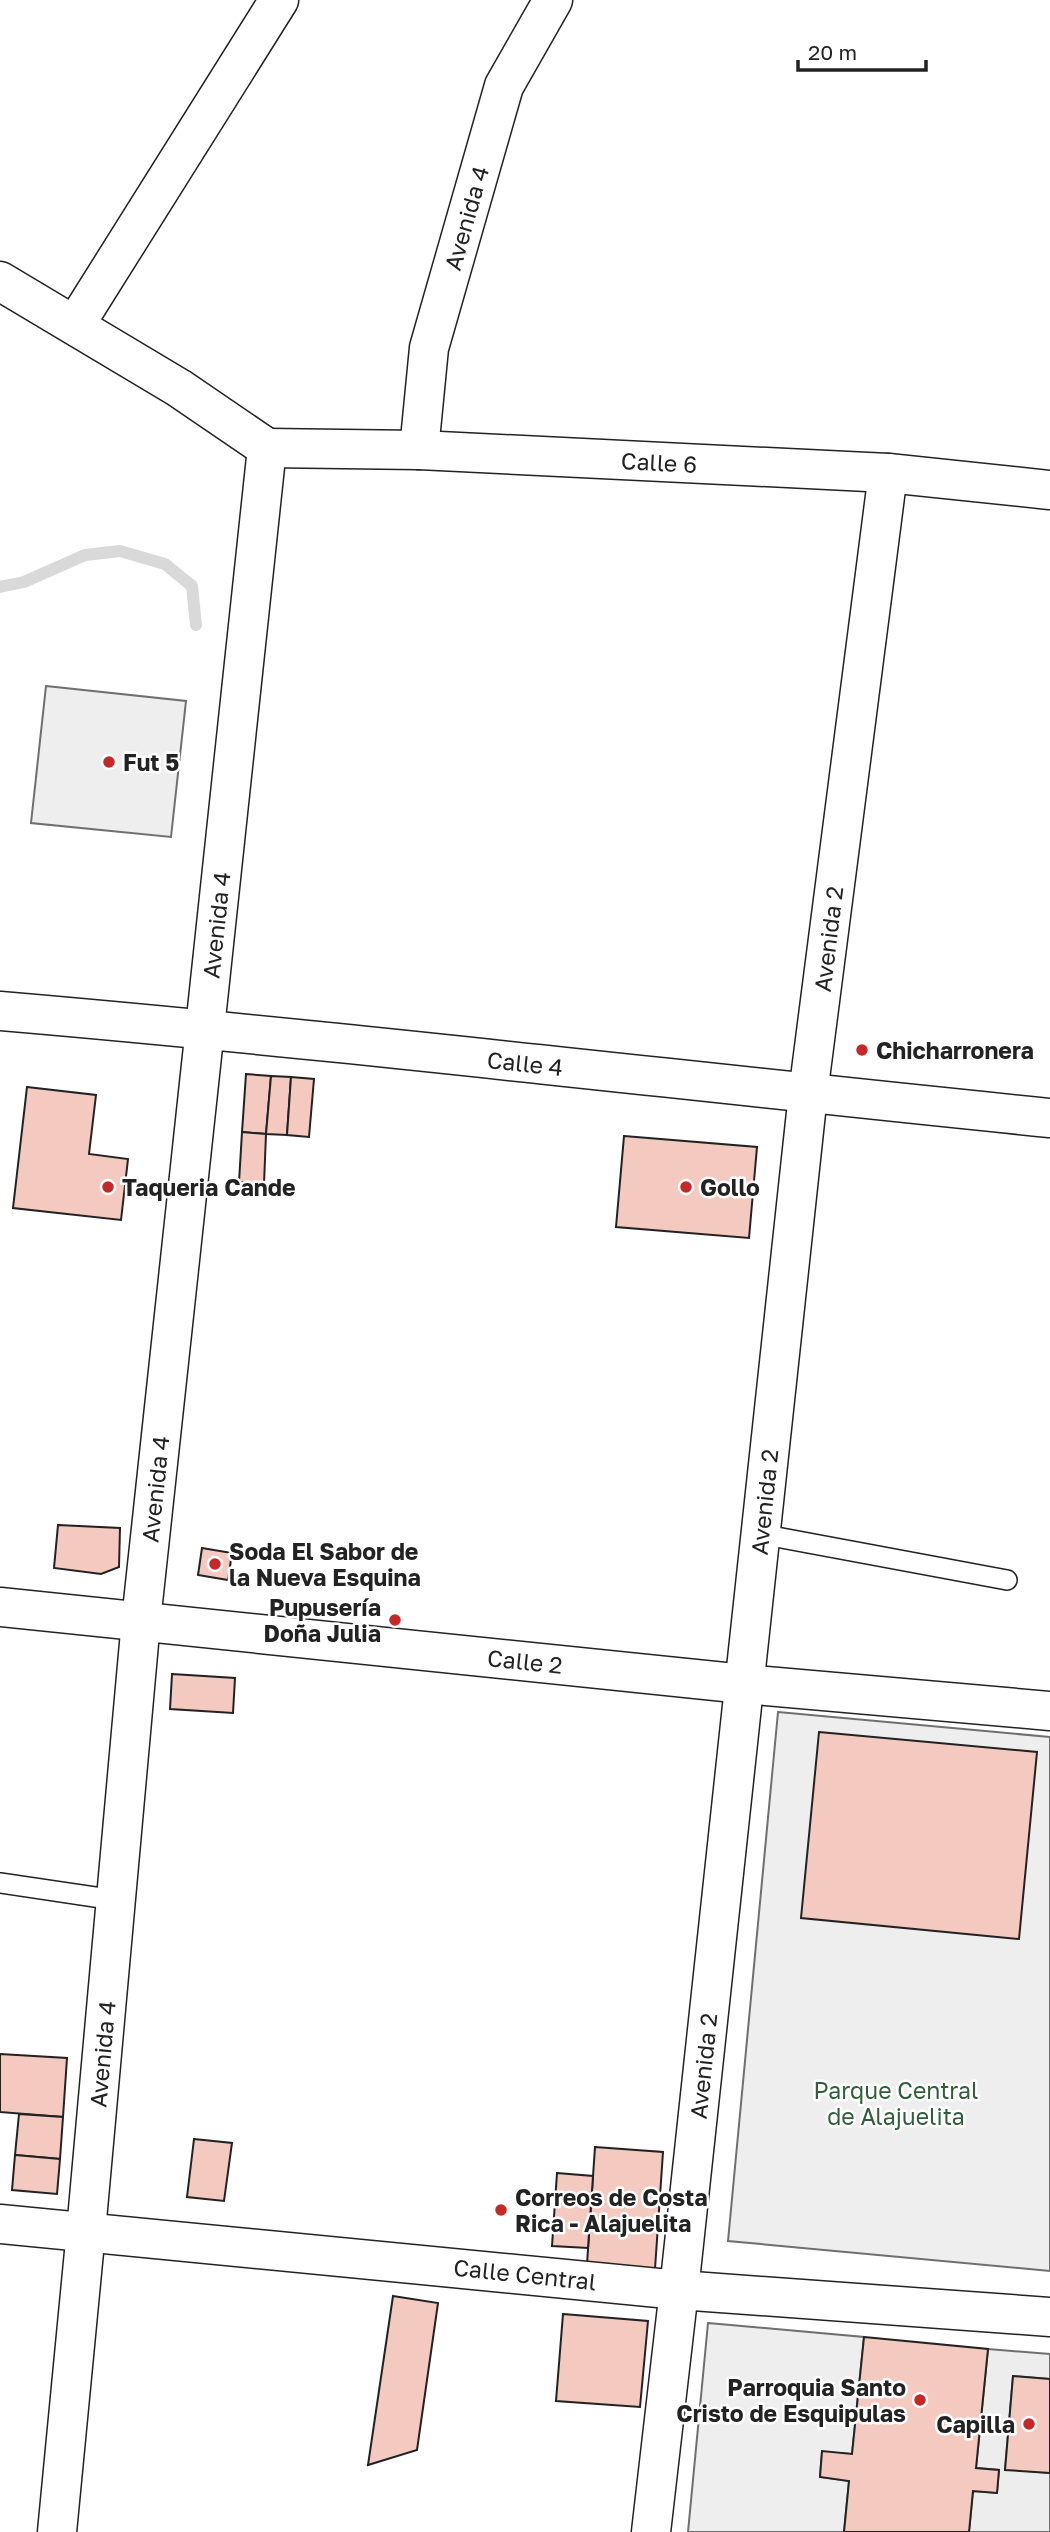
<svg xmlns="http://www.w3.org/2000/svg" width="1050" height="2532" viewBox="0 0 1050 2532" font-family="'Golos Text',sans-serif">
<rect width="100%" height="100%" fill="#fff"/>
<g fill="#eee" stroke="#6f6f6f" stroke-width="2">
<polygon points="46,686 186,701 171,837 31,823"/>
<polygon points="778,1712 1050,1737 1050,2271 728,2241"/>
<polygon points="708,2323 864,2337 852,2454 822,2452 820,2477 849,2481 844,2532 688,2532"/>
</g>
<polygon fill="#ededed" stroke="#6f6f6f" stroke-width="2" points="988,2349 1050,2354 1050,2379 1013,2376 1005,2469 1050,2473 1050,2532 969,2532 973,2491 997,2493 999,2470 976,2468"/>
<g fill="none" stroke-linecap="round" stroke-linejoin="round">
<polyline stroke="#d9d9d9" stroke-width="12" points="0,587 24,582 85,555 120,551 165,564 192,586 196,625"/>
</g>
<g fill="#f3c9c0" stroke="#222" stroke-width="2">
<polygon points="246,1074 271,1076 266,1134 242,1132"/>
<polygon points="271,1076 291,1077 287,1135 266,1134"/>
<polygon points="291,1077 314,1079 309,1137 287,1135"/>
<polygon points="27,1087 96,1095 89,1154 128,1159 121,1220 13,1208"/>
<polygon points="242,1132 266,1134 264,1184 239,1182"/>
<polygon points="624,1136 757,1147 749,1238 616,1227"/>
<polygon points="58,1525 120,1528 119,1567 101,1574 54,1568"/>
<polygon points="202,1548 232,1553 228,1580 198,1575"/>
<polygon points="172,1674 235,1678 233,1713 170,1709"/>
<polygon points="819,1732 1037,1752 1019,1939 801,1918"/>
<polygon points="0,2054 67,2058 63,2117 0,2112"/>
<polygon points="19,2114 63,2117 60,2159 15,2155"/>
<polygon points="194,2139 232,2143 224,2201 187,2197"/>
<polygon points="595,2147 663,2152 655,2269 587,2264"/>
<polygon points="15,2155 60,2159 57,2194 12,2190"/>
<polygon points="557,2173 593,2176 588,2248 552,2246"/>
<polygon points="393,2296 438,2303 417,2450 368,2465"/>
<polygon points="563,2314 648,2321 640,2407 556,2401"/>
<polygon points="864,2337 988,2349 976,2468 999,2470 997,2493 973,2491 969,2532 844,2532 849,2481 820,2477 822,2451 852,2454"/>
<polygon points="1013,2376 1050,2379 1050,2473 1005,2470"/>
</g>
<g fill="none" stroke-linecap="round" stroke-linejoin="round">
<g stroke="#222" stroke-width="22">
<g id="lane">
<polyline points="760,1534 1007,1580"/>
<polyline points="0,1883 115,1900"/>
</g>
</g>
<g stroke="#222" stroke-width="41">
<g id="street">
<polyline points="0,281 179,388 267,448"/>
<polyline points="75,325 279,0"/>
<polyline points="267,448 419,450 888,473 1050,490"/>
<polyline points="419,450 429,348 504,86 553,0"/>
<polyline points="205,1028 267,448"/>
<polyline points="808,1094 888,473"/>
<polyline points="0,1607 744,1684 1050,1711"/>
<polyline points="57,2532 86,2231"/>
<polyline points="651,2532 679,2290"/>
</g>
</g>
<g stroke="#222" stroke-width="41">
<g id="secondary">
<path d="M 0,1011 C 351,1041 700,1083 1050,1118"/>
<polyline points="0,2224 679,2290 1050,2317"/>
<polyline points="86,2231 141,1621 205,1028"/>
<polyline points="679,2290 808,1094"/>
</g>
</g>
<use href="#lane" stroke="#fff" stroke-width="19"/>
<use href="#street" stroke="#fff" stroke-width="38"/>
<use href="#secondary" stroke="#fff" stroke-width="38"/>
</g>
<g fill="#c62828" stroke="#fff" stroke-width="2.5">
<circle cx="109" cy="762" r="7"/>
<circle cx="862" cy="1050" r="7"/>
<circle cx="108" cy="1187" r="7"/>
<circle cx="686" cy="1187" r="7"/>
<circle cx="215" cy="1564" r="7"/>
<circle cx="395" cy="1620" r="7"/>
<circle cx="501" cy="2210" r="7"/>
<circle cx="920" cy="2400" r="7"/>
<circle cx="1029" cy="2424" r="7"/>
</g>
<g text-anchor="middle" dominant-baseline="central" stroke-width="5" stroke-linejoin="round" paint-order="stroke">
<g font-size="23" fill="#222" stroke="#fff">
<text transform="translate(466 218) rotate(-74)">Avenida 4</text>
<text transform="translate(659 462) rotate(3)">Calle 6</text>
<text transform="translate(216 925) rotate(-84)">Avenida 4</text>
<text transform="translate(828 939) rotate(-83)">Avenida 2</text>
<text transform="translate(525 1063) rotate(6)">Calle 4</text>
<text transform="translate(155 1489) rotate(-84)">Avenida 4</text>
<text transform="translate(764 1502) rotate(-84)">Avenida 2</text>
<text transform="translate(525 1661) rotate(6)">Calle 2</text>
<text transform="translate(102 2054) rotate(-85)">Avenida 4</text>
<text transform="translate(703 2066) rotate(-84)">Avenida 2</text>
<text transform="translate(525 2274) rotate(6)">Calle Central</text>
</g>
<g font-size="23" font-weight="bold" fill="#222" stroke="#fff" text-anchor="start">
<text x="123" y="762">Fut 5</text>
<text x="876" y="1050">Chicharronera</text>
<text x="122" y="1187">Taqueria Cande</text>
<text x="700" y="1187">Gollo</text>
<text x="229" y="1551">Soda El Sabor de<tspan x="229" dy="26">la Nueva Esquina</tspan></text>
<text x="381" y="1607" text-anchor="end">Pupusería<tspan x="381" dy="26">Doña Julia</tspan></text>
<text x="515" y="2197">Correos de Costa<tspan x="515" dy="26">Rica - Alajuelita</tspan></text>
<text x="906" y="2387" text-anchor="end">Parroquia Santo<tspan x="906" dy="26">Cristo de Esquipulas</tspan></text>
<text x="1015" y="2424" text-anchor="end">Capilla</text>
</g>
<g font-size="23" fill="#2f5e38" stroke="#fff">
<text x="896" y="2090">Parque Central<tspan x="896" dy="26">de Alajuelita</tspan></text>
</g>
</g>
<path d="M798 60v10h128v-10" fill="none" stroke="#222222" stroke-width="3.5"/>
<text x="808" y="60" font-size="21" fill="#222222" stroke="#ffffff" stroke-width="5" paint-order="stroke">20 m</text>
</svg>
